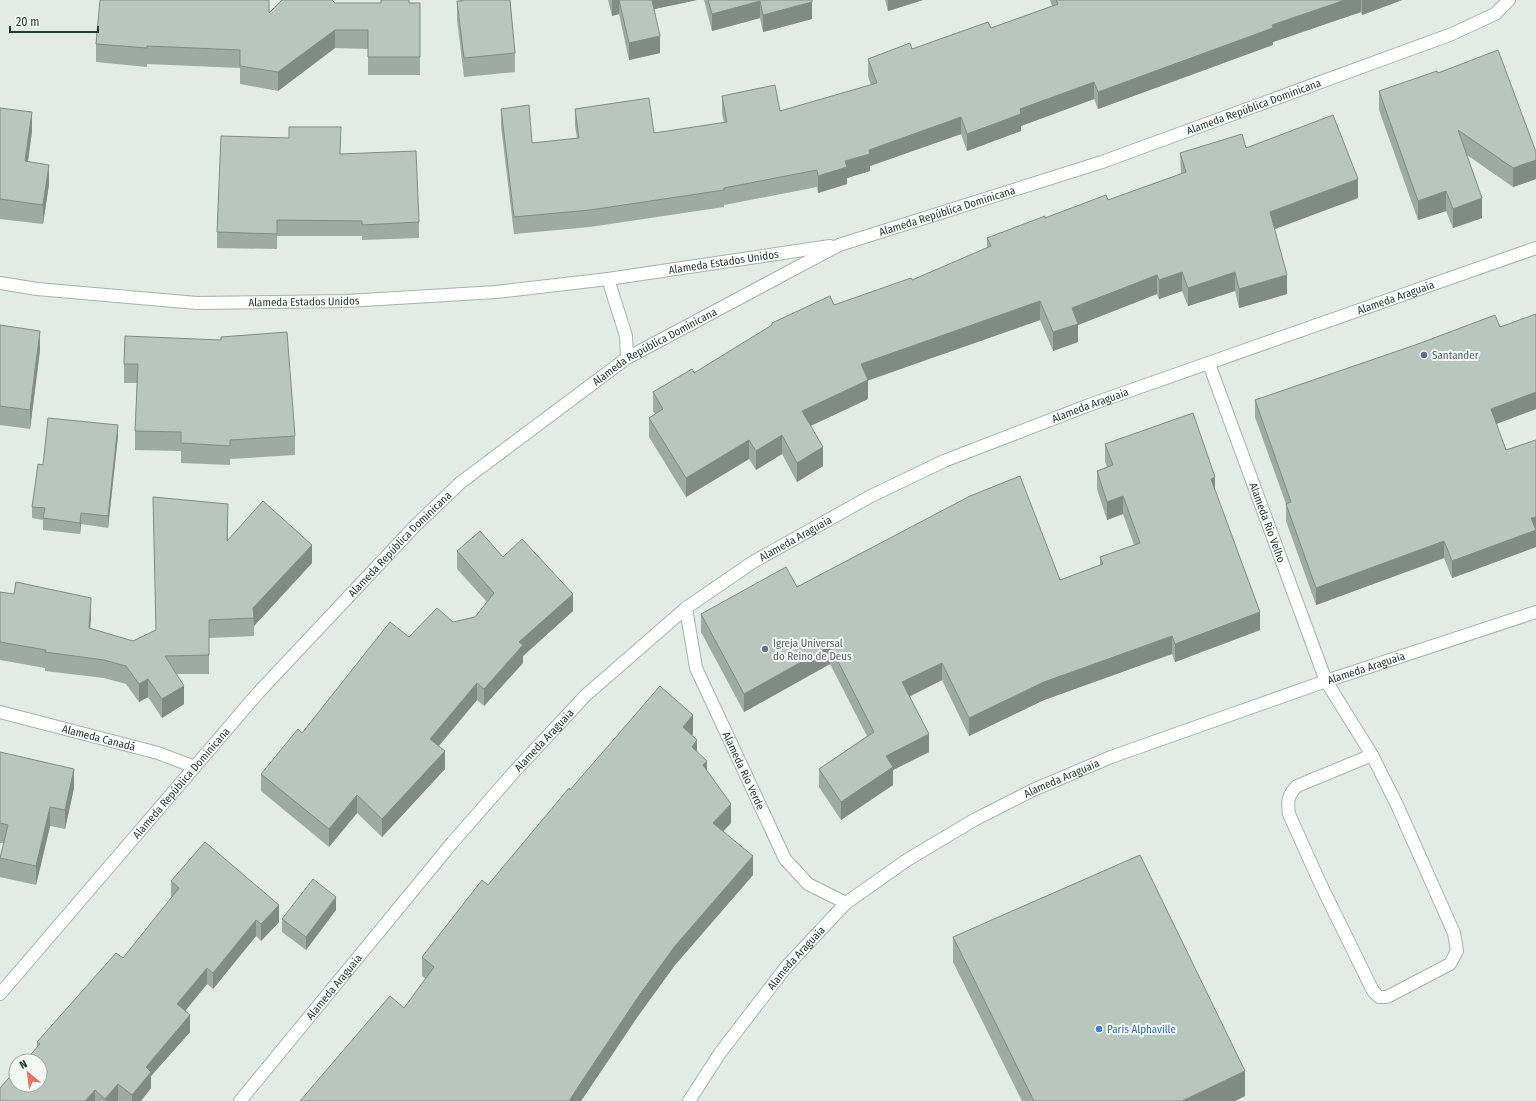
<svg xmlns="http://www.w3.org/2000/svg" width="1536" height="1101" viewBox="0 0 1536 1101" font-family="'Fira Sans Condensed',sans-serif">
<rect width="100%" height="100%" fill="#e2ebe6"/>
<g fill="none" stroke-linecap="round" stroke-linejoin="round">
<g stroke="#a5b3ac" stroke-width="14">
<path id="service" d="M 1326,681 L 1372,755 L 1397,805 L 1454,933 L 1457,951 L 1450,964 L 1387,997 L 1379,997 L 1373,991 L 1320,883 L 1289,814 C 1287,801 1288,795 1297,786 L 1372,755"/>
</g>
<g stroke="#a5b3ac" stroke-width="14">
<g id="minor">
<polyline points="608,279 626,336 627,358"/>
<path id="s1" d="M 0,283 L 37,289 L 197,303 L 347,301 L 496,292 L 608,279 L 830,246"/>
<path id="s2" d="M 1209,364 L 1326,681"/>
<path id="s3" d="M 686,608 L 696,668 L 785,859 L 808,884 L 846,903"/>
<path id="s4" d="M 0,712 L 158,753 L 195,767"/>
<path id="s5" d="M 0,994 L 258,693 L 414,527 L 460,483 L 627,358 L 839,245 L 1102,162 L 1452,34 L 1495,14 L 1509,0"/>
</g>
</g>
<g stroke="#a2b6ac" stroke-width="14">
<g id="secondary">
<path id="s6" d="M 240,1101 L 452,843 L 514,772 L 586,695 L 686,608 L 753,562 L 871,496 L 944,461 L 1089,405 L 1536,248"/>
<path id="s7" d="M 689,1101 L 720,1053 L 786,967 L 846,903 L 907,860 L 974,820 L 1033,790 L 1111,757 L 1326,681 L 1536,612"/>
</g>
</g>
<use href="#service" stroke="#fff" stroke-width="12"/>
<use href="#minor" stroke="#fff" stroke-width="12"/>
<use href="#secondary" stroke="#fff" stroke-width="12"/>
</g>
<g fill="#9eaaa4">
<polygon points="460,0 510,0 515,53 515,72 464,77 457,20 457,1 460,1"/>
<polygon points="608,0 697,0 654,9 660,53 629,60 619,14 612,16"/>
<polygon points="704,0 812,0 812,19 763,32 760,18 712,31"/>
<polygon points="885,0 923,0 888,11"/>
<polygon points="1050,0 1402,0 1362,15 1361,12 1273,42 1273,45 1098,109 1094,99 1021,126 1021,131 967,151 961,134 870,166 870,171 847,178 847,184 818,193 817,187 724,205 724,207 590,227 514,234 501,126 501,109 532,143 577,138 575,126 575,109 654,133 724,123 722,113 722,96 780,111 871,85 868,76 868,59 912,49 991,28 1052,6"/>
<polygon points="335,3 420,3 420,75 368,75 368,49 335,48 278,91 240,84 240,68 147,64 147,67 96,62 96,44 269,13"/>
<polygon points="1438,73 1536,152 1536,179 1513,187 1467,155 1482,218 1453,228 1446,211 1418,220 1379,110 1379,91"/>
<polygon points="0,108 32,131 28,162 49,184 43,224 0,219"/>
<polygon points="1246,148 1358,198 1274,229 1287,294 1239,308 1235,291 1188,306 1182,291 1159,299 1157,294 1078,325 1078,342 1053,351 1040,320 868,380 868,399 810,426 823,466 797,482 782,454 756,470 749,459 686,497 649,437 649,418 655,414 653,411 653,392 694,373 772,325 772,323 834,305 912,280 987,248 987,238 1045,218 1108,200 1181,174 1180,153"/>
<polygon points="340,154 419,222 419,238 362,240 362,236 277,236 277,249 217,248 217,232"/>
<polygon points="0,325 40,350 30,429 0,425"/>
<polygon points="1500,327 1536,409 1496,424 1506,450 1536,440 1536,547 1452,578 1444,558 1316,605 1286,521 1286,504 1255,417 1255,400"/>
<polygon points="125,336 295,436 295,455 230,459 230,465 181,463 181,451 135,450 135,431 137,383 124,383 124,364"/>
<polygon points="118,436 108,528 81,524 80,534 43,530 43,520 32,518 32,507 43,465"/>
<polygon points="1105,444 1215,492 1260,630 1175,662 1172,654 1044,700 969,736 942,680 909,697 929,752 893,770 893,785 841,820 819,787 819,769 867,736 830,664 744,712 701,632 701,614 797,587 1060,580 1100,565 1100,557 1134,545 1123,514 1107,520 1097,489 1097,471 1107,467 1105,462"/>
<polygon points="153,497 228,522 228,540 312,563 254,626 254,636 209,638 209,674 177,674 184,704 162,718 148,697 139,702 126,684 104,678 45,671 45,668 0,660 0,592 91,616 90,628 133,641 156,630"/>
<polygon points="457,551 503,557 573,611 523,656 523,663 484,706 477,700 439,746 445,769 382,837 357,813 329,847 261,791 261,774 302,733 453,622 475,617 487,602 457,569"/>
<polygon points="693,734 692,735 697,752 707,770 731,823 723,832 753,875 675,965 638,1016 581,1101 404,1008 426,979 422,976 422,957 488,885 570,790"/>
<polygon points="0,752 74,788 65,829 50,826 36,885 0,877 0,858 4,843 0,843"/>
<polygon points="171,881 279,922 261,941 256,936 213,989 207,984 185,1011 190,1032 151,1076 151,1088 141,1101 0,1101 37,1047 37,1042 123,958 172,898 171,897"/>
<polygon points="336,910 306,950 282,932 282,919"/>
<polygon points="953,937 1245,1096 1235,1101 1022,1101 953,962"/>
</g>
<g fill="#818b86">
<polygon points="612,0 619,0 619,14 612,16"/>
<polygon points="650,0 697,0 650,10"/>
<polygon points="888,0 923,0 888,11"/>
<polygon points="1345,0 1361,0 1361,12 1273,42 1273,45 1098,109 1098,92 1272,25"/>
<polygon points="1362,0 1402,0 1362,15"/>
<polygon points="760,1 760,18 712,31 712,14"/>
<polygon points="812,2 812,19 763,32 763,15"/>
<polygon points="335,30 335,48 278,91 278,72"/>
<polygon points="660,36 660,53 629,60 629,43"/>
<polygon points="1094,82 1094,99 1021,126 1021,131 967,151 967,134 1020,109"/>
<polygon points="32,112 32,131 25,181 25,161"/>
<polygon points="961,117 961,134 870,166 870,171 847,178 847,184 818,193 818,176 869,150"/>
<polygon points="1536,160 1536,179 1513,187 1513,168"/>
<polygon points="49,165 49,184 43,224 43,205"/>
<polygon points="1358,179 1358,198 1270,231 1270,212"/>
<polygon points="1446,191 1446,211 1418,220 1418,201"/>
<polygon points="1482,198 1482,218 1453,228 1453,209"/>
<polygon points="1182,272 1182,291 1159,299 1159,280"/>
<polygon points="1235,272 1235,291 1188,306 1188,288"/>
<polygon points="1157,275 1157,294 1078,325 1078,342 1053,351 1053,332 1072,308"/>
<polygon points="1287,275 1287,294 1239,308 1239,289"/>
<polygon points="1040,301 1040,320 861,383 861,364"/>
<polygon points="40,331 40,350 30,429 30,410"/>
<polygon points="868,380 868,399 802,430 802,411"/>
<polygon points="1536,392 1536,409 1491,426 1491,409"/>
<polygon points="118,425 118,436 108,528 108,516"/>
<polygon points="782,435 782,454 756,470 756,451"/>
<polygon points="749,440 749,459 686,497 686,478"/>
<polygon points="823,447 823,466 797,482 797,463"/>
<polygon points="1215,477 1215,495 1211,479"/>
<polygon points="1123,496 1123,514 1107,520 1107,502"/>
<polygon points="81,513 81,524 80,534 80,523"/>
<polygon points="1536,517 1536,547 1452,578 1452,561 1531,518"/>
<polygon points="1444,541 1444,558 1316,605 1316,588"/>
<polygon points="312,545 312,563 254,626 253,608"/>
<polygon points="573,594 573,611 523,656 523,663 484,706 484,689 519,642"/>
<polygon points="91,598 91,616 89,646 89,628"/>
<polygon points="1260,612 1260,630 1175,662 1175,644"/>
<polygon points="1172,636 1172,654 1044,700 969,736 969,718 1044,682"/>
<polygon points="830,646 830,664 744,712 744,694"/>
<polygon points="942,663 942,680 902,700 902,682"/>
<polygon points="148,679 148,697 139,702 139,684"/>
<polygon points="477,683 477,700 430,756 430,739"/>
<polygon points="184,686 184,704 162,718 162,699"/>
<polygon points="693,715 693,734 683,746 683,727"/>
<polygon points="929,734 929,752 893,770 893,785 841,820 841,802 886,756"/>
<polygon points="697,740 697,759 692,747"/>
<polygon points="445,751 445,769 382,837 382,819"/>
<polygon points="707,761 707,780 703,765"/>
<polygon points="74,769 74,788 65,829 65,810"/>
<polygon points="357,795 357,813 329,847 329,829"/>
<polygon points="731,804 731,823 713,842 713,823"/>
<polygon points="50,807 50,826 36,885 36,866"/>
<polygon points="753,856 753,875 675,965 638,1016 581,1101 569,1101 582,1081 638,997 675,946"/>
<polygon points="336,897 336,910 306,950 306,937"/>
<polygon points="279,905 279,922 261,941 261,924"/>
<polygon points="256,920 256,936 213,989 213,973"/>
<polygon points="207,968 207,984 177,1021 177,1004"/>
<polygon points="190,1015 190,1032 151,1076 151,1088 141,1101 132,1101 132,1095 146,1067"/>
<polygon points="1245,1071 1245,1096 1235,1101 1182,1101"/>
<polygon points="118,1084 118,1101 105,1101 105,1099"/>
<polygon points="95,1090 95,1101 85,1101"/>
</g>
<g fill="#b8c6bf" stroke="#818b86">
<polygon points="100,0 269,0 269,13 282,0 332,0 335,3 381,3 381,0 409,0 409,3 420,3 420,57 368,57 368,30 335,30 278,72 240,66 240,50 147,46 147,48 96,44"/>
<polygon points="462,0 510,0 515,53 464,58 457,1 462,1"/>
<polygon points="619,0 652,0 660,36 629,43"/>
<polygon points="708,0 812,0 812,2 763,15 760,1 712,14"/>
<polygon points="1056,0 1345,0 1272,25 1273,28 1098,92 1094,82 1020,109 1021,114 967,134 961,117 869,150 870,154 845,161 847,167 818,176 817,170 724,188 724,190 590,210 514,217 501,109 529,105 532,143 579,138 575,109 649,98 654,133 727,122 722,96 775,85 780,111 877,83 868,59 910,43 912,49 988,22 991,28 1058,4"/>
<polygon points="1498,50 1536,152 1536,160 1513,168 1458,130 1482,198 1453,209 1446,191 1418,201 1379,91 1437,71 1438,73"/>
<polygon points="0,108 32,112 25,161 49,165 43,205 0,199"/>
<polygon points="1333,115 1358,179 1270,212 1287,275 1239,289 1235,272 1188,288 1182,272 1159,280 1157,275 1072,308 1078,324 1053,332 1040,301 861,364 868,380 802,411 823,447 797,463 782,435 756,451 749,440 686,478 649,418 663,409 653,392 692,369 694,373 772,325 772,323 830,296 834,305 911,278 912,280 991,246 987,238 1045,216 1045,218 1106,195 1108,200 1186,172 1180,153 1242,134 1246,148"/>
<polygon points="289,127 341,127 340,154 416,151 419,222 362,225 362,221 277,220 277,234 217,232 221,136 289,138"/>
<polygon points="1536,314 1536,392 1491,409 1506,450 1536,440 1536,517 1531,518 1536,530 1452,561 1444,541 1316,588 1286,504 1291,502 1255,400 1418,344 1495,315 1500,327"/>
<polygon points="0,325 40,331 30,410 0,406"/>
<polygon points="287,332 295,436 230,440 230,446 181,443 181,432 135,431 138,364 124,364 125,336 221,340 221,337"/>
<polygon points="1193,413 1215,477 1211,479 1260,612 1175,644 1172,636 1044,682 969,718 942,663 902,682 929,734 886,756 893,767 841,802 819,769 874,732 830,646 744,694 701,614 786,567 797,587 970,496 1020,476 1060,580 1103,564 1100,557 1140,543 1123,496 1107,502 1097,471 1113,465 1105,444"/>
<polygon points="48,418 118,425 108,516 81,513 80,523 43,518 45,508 32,507 38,464 43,465"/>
<polygon points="153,497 228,504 227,541 263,501 312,545 253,608 254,618 209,620 209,655 165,656 184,686 162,699 148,679 139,684 126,666 104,660 45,652 46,650 0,642 0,592 14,594 16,582 91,598 89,628 133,641 156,630"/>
<polygon points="480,531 503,557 522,539 573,594 519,642 523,645 484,689 477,683 430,739 445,751 382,819 357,795 329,829 261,774 298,729 302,733 390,622 409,637 437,608 453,622 475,617 494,593 457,551"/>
<polygon points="660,686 693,715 683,727 697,740 692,747 707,761 703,765 731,804 713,823 753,856 675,946 638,997 582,1081 569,1101 300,1101 390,996 404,1008 434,967 422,957 482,880 488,885 569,788 570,790"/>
<polygon points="0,752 74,769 65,810 50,807 36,866 0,858 8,825 0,823"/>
<polygon points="205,842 279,905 261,924 256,920 213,973 207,968 177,1004 190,1015 146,1067 151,1072 132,1095 118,1084 105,1099 95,1090 85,1101 0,1101 0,1088 16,1070 16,1085 40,1085 40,1061 25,1061 40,1044 37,1042 116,953 123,958 179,888 171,881"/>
<polygon points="1140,855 1245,1071 1182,1101 1034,1101 953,937"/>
<polygon points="313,879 336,897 306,937 282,919"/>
</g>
<circle fill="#5c6f8a" stroke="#f3f8f4" stroke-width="1.5" cx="1424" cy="355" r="4"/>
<circle fill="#6b7280" stroke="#f3f8f4" stroke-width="1.5" cx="765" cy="649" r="4"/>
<circle fill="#3f7fe0" stroke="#f3f8f4" stroke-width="1.5" cx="1099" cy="1029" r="4"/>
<g text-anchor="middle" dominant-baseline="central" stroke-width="4" stroke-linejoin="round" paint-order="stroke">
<g font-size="11" fill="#243b31" stroke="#f3f8f4">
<text stroke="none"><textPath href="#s5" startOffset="1574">Alameda República Dominicana</textPath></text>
<text stroke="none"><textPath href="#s5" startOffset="1250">Alameda República Dominicana</textPath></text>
<text stroke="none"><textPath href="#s1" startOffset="727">Alameda Estados Unidos</textPath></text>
<text stroke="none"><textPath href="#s6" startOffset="1444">Alameda Araguaia</textPath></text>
<text stroke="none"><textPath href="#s1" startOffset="305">Alameda Estados Unidos</textPath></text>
<text stroke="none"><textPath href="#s5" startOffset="926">Alameda República Dominicana</textPath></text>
<text stroke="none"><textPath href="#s6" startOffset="1120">Alameda Araguaia</textPath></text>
<text stroke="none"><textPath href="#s2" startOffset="169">Alameda Rio Velho</textPath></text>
<text stroke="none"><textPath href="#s6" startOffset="796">Alameda Araguaia</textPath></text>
<text stroke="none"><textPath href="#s5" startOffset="602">Alameda República Dominicana</textPath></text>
<text stroke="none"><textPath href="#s7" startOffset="827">Alameda Araguaia</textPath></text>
<text stroke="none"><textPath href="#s4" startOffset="102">Alameda Canadá</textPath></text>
<text stroke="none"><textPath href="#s6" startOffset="472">Alameda Araguaia</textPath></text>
<text stroke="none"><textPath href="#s3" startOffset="174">Alameda Rio Verde</textPath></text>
<text stroke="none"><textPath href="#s7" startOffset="503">Alameda Araguaia</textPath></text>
<text stroke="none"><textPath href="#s5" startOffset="278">Alameda República Dominicana</textPath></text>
<text stroke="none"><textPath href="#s7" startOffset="179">Alameda Araguaia</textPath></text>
<text stroke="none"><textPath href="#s6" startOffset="148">Alameda Araguaia</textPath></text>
</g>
<g font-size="11" fill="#4e5e75" stroke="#f3f8f4" text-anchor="start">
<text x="1432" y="355">Santander</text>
</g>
<g font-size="11" fill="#5b616d" stroke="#f3f8f4" text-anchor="start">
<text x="773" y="643">Igreja Universal<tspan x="773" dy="13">do Reino de Deus</tspan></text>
</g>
<g font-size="11" fill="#366cbe" stroke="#f3f8f4" text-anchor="start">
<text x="1107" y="1029">Paris Alphaville</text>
</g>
</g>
<g transform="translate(28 1073) rotate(331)"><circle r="19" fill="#f3f8f4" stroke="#a0aca6"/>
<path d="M0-3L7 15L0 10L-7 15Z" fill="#e67466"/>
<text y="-6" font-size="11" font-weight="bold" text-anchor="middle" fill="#243b31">N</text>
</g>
<path d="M10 26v6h88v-6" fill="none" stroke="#243b31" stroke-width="2"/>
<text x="16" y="26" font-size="12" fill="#243b31" stroke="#f3f8f4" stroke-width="3" paint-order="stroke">20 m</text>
</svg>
